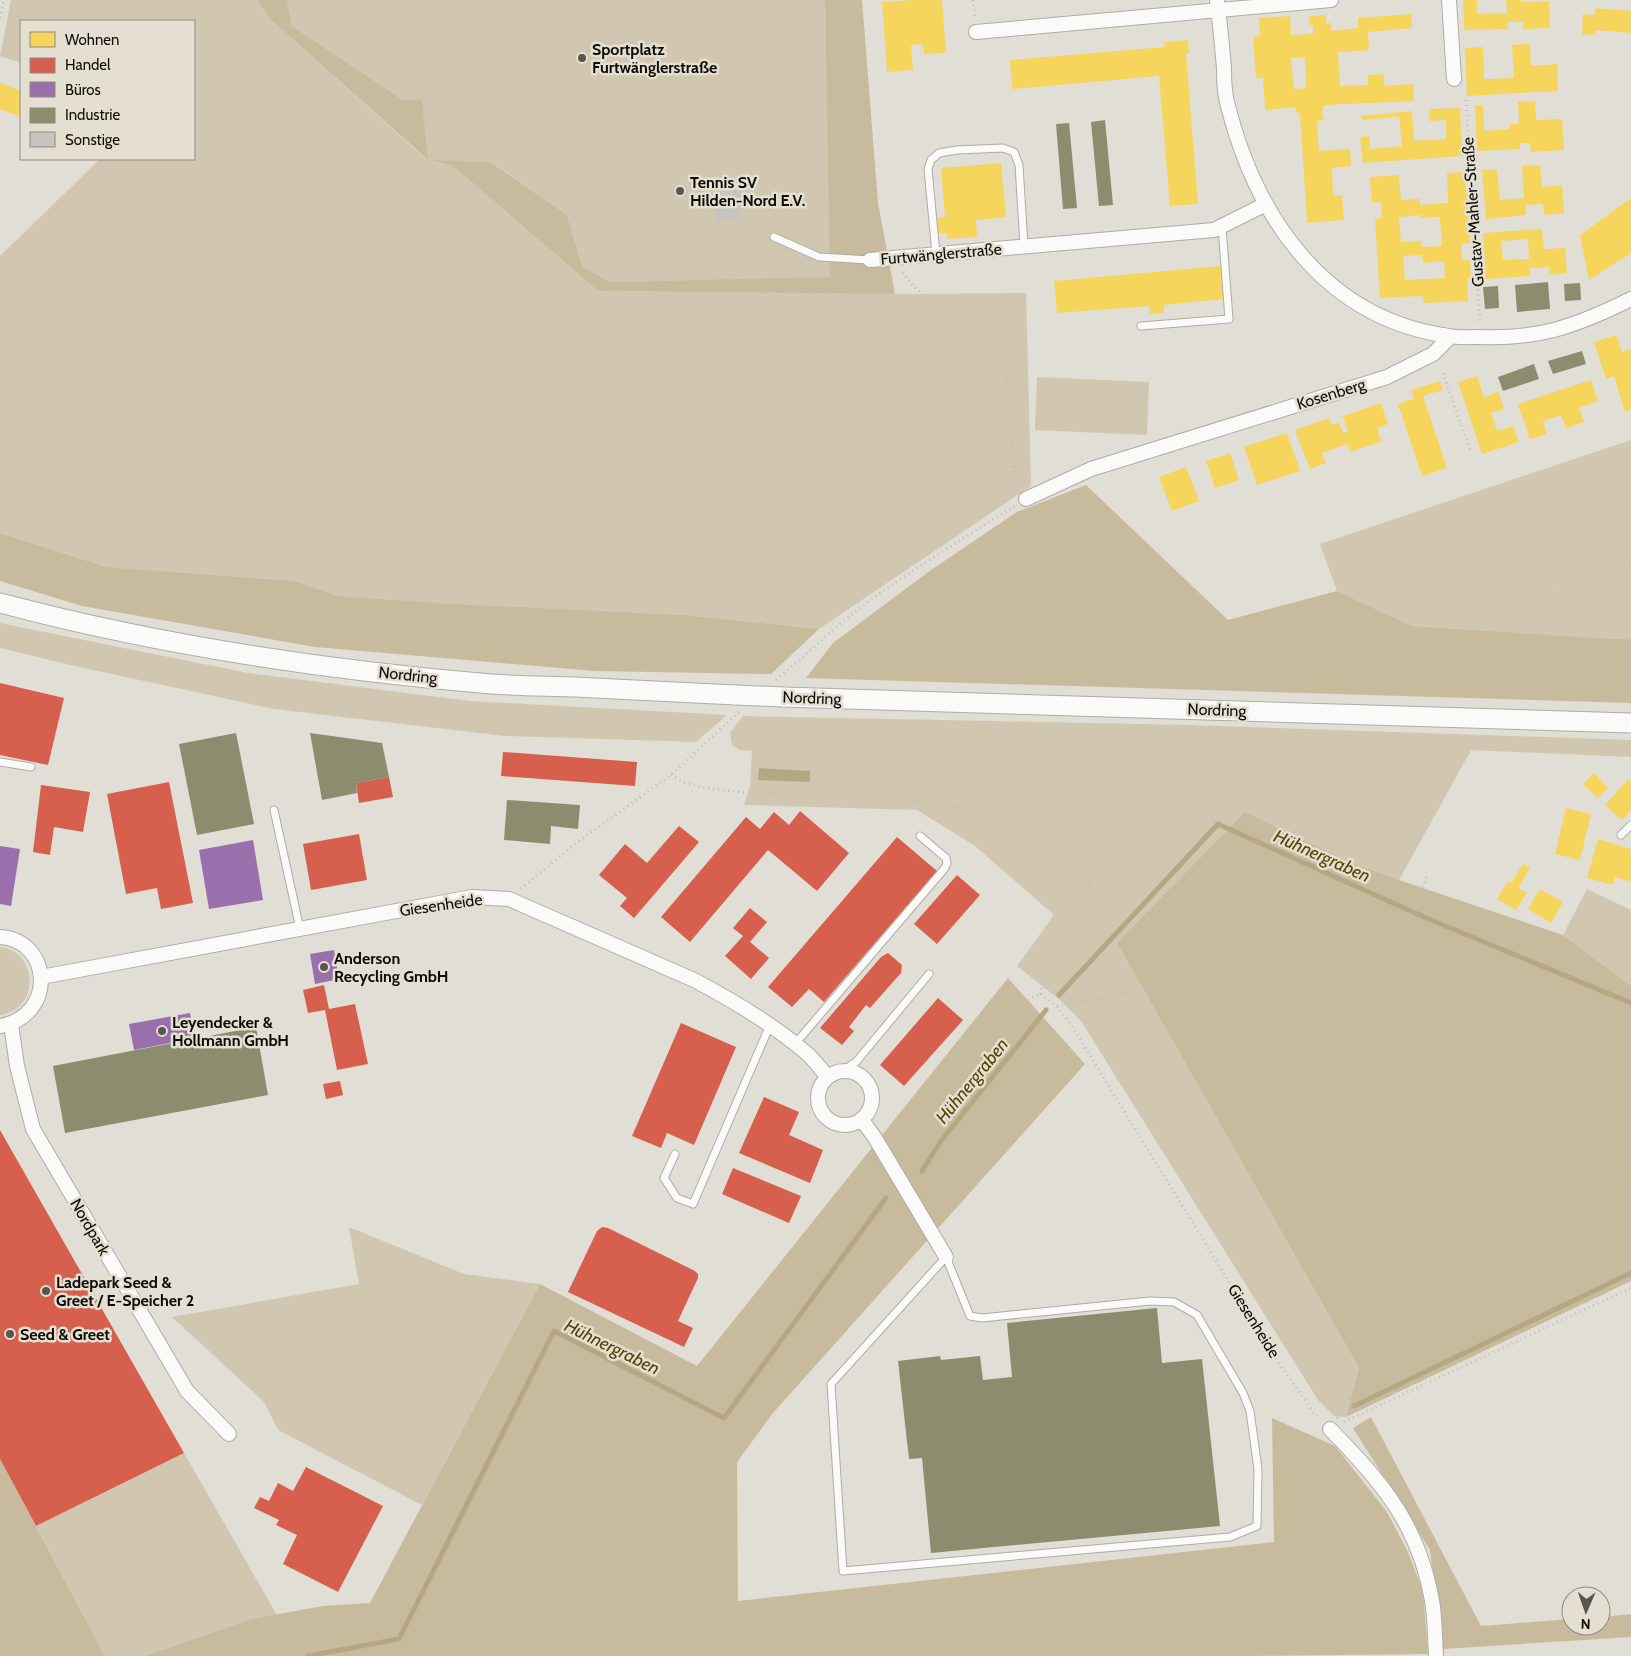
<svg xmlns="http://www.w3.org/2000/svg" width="1631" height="1656" viewBox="0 0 1631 1656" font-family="Cabin,sans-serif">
<rect width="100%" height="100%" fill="#e1ded6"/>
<g fill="#d1c7b1">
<polygon points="11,0 257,0 270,19 427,160 422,99 403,100 292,26 287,0 825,0 831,278 610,282 582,266 567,215 492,162 431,161 453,166 598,291 918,294 1026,293 1031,486 819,629 685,615 439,603 338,596 295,581 107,567 0,533 0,256 100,159 194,159 194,21 21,21 21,63 0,56"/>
<polygon points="1037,377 1149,382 1147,435 1035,430"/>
<polygon points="1631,440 1631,638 1616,639 1412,626 1337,591 1320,544"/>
<polygon points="0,623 248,673 470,701 727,715 696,742 505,736 274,709 79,667 0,648"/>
<polygon points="743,716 1190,725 1631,740 1631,757 1471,750 1399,880 1347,861 1117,943 1359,1368 1346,1417 1334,1416 1318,1400 1081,1021 1060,1000 1017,966 1054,915 975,846 917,810 744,805 750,787 752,751 740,750 732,745 730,733"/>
<polygon points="1587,889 1631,910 1631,986 1563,935"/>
<path d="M 0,947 C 39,952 40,1010 0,1015 Z"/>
<polygon points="349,1227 464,1274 540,1284 422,1505 278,1430 264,1402 172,1317 359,1284"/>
<polygon points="184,1453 277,1615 251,1619 145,1656 105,1656 36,1526"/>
</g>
<g fill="#c8bb9d">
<polygon points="257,0 287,0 292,26 403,100 422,99 428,160 491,162 567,215 582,266 610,282 830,277 825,0 862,0 878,203 895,294 598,291 453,166 428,160 270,19"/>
<polygon points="1086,485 1228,620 1337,591 1412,626 1616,639 1631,638 1631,703 806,678 833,643 931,570 1017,512"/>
<polygon points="0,533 107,567 295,581 338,596 439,603 685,615 819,629 771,674 594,671 315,647 82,606 0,581"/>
<polygon points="1245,812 1347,861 1399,880 1563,935 1631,986 1631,1281 1346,1417 1359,1368 1117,943"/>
<polygon points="1008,978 1085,1064 773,1413 737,1462 738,1601 1274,1542 1272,1418 1335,1446 1387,1512 1407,1550 1423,1591 1428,1654 1241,1656 145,1656 251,1619 323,1606 370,1603 540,1284 697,1366"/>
<polygon points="1371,1417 1481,1626 1571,1619 1571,1626 1601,1626 1601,1617 1631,1614 1631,1637 1443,1649 1430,1550 1353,1428"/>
<polygon points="0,1459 105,1656 0,1656"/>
</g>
<polygon fill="#b6a783" points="759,768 810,771 810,782 758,780"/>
<g fill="#f6d55c" fill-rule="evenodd">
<polygon points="913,0 942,0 946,53 924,54 923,44 911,45 913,70 887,72 882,2"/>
<polygon points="1463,0 1477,0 1477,14 1507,13 1506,0 1521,0 1521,2 1549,1 1550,28 1523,29 1523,22 1507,22 1508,29 1464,30"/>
<polygon points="1595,8 1631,11 1631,33 1595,30 1595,35 1582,34 1583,14 1595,15"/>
<path d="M 1411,14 L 1412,28 L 1368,32 L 1369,50 L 1338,52 L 1340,86 L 1368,85 L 1368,75 L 1384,74 L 1384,86 L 1413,84 L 1414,101 L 1324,105 L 1322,113 L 1324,120 L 1317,121 L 1317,123 L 1319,151 L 1350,149 L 1351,166 L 1332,168 L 1333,196 L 1342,195 L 1344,220 L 1307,223 L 1300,113 L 1298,114 L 1295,107 L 1265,110 L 1263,78 L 1256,78 L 1253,37 L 1260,36 L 1259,18 L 1290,16 L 1291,35 L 1313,34 L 1313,25 L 1309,25 L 1309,16 L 1326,15 L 1326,23 L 1331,23 L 1331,31 L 1358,28 L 1358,18 ZM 1305,57 L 1306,88 L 1294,89 L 1291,58 Z"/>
<polygon points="1188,40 1189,54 1186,54 1198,204 1170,206 1159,76 1012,89 1010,60 1165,47 1164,42"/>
<polygon points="1530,44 1531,66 1557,64 1558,91 1467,96 1465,48 1483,47 1484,79 1514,78 1512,45"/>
<polygon points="0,83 21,91 21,117 0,109"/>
<polygon points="1535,101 1536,120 1562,119 1564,150 1531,152 1530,143 1520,143 1520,149 1477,151 1475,106 1483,105 1484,131 1509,129 1509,124 1519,124 1518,102"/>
<polygon points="1460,108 1462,156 1363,163 1360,137 1369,136 1370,149 1402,146 1399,117 1362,120 1361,116 1412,111 1414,141 1446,139 1446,120 1429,121 1429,109"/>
<polygon points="1001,163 1006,217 976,220 977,237 947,239 947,233 937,233 936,218 945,217 941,168"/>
<polygon points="1540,165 1542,187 1562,185 1564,213 1544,215 1543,204 1525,205 1526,215 1486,219 1482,170 1497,169 1500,200 1524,198 1522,166"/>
<path d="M 1465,172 L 1470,243 L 1461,244 L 1462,260 L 1470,260 L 1471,279 L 1467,279 L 1468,301 L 1424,303 L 1423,296 L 1380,298 L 1375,219 L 1382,218 L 1381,202 L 1372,203 L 1370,177 L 1399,175 L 1401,200 L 1420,199 L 1420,205 L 1448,203 L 1447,173 ZM 1421,215 L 1420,218 L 1440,217 L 1442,246 L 1422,247 L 1421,241 L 1401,242 L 1399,217 ZM 1422,255 L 1423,263 L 1444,261 L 1445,278 L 1405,280 L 1403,256 Z"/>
<polygon points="1631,198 1631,253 1589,280 1580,235"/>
<path d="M 1542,229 L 1544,249 L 1565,248 L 1567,273 L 1549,275 L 1549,267 L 1530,268 L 1530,276 L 1486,279 L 1483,233 ZM 1528,239 L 1529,259 L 1503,260 L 1501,241 Z"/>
<polygon points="1221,266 1223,299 1164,305 1164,313 1150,314 1149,306 1057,313 1054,281"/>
<polygon points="1616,335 1622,352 1631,349 1631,410 1625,412 1614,376 1606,379 1594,342"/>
<polygon points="1477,376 1484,397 1499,392 1504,409 1491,413 1497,431 1513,426 1519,442 1482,454 1458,382"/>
<polygon points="1591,380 1598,401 1579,408 1584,422 1566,428 1561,415 1543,421 1547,434 1530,439 1518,404"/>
<polygon points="1440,381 1443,390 1423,396 1447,468 1422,476 1398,404 1414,399 1411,390"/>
<polygon points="1381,403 1388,424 1377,428 1381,442 1350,452 1347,444 1322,453 1326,463 1310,469 1295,430 1329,418 1332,425 1339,422 1343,433 1348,432 1343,416"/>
<polygon points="1287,433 1300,471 1257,485 1244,447"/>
<polygon points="1230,453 1239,480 1215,488 1206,461"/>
<polygon points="1186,467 1199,501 1172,511 1159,477"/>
<polygon points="1594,773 1608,788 1598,798 1583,784"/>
<polygon points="1628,779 1631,782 1631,810 1622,820 1605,805"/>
<polygon points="1566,808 1591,814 1580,860 1555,854"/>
<polygon points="1598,839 1631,849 1631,882 1615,877 1613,885 1587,878"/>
<polygon points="1523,864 1530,868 1518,888 1527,893 1516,910 1497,899 1508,881 1511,883"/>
<polygon points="1540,889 1563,902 1551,923 1528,909"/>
</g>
<g fill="#d6604d">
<polygon points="0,683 64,698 48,765 0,755"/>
<polygon points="503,752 637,762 635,786 501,776"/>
<polygon points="389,777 393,797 359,803 356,783"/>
<polygon points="169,782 193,903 161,909 157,888 126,894 107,794"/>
<polygon points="41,785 90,792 83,832 54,827 50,855 33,852"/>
<polygon points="800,811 849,853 817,891 768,850 690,942 661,917 746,817 760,829 774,812 789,825"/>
<polygon points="679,826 699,842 634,918 620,906 627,898 599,875 625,844 647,863"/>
<polygon points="359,834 367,880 311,890 303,844"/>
<polygon points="897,837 937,871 824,1002 809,989 792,1007 768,987"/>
<polygon points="957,875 980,895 937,944 914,924"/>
<polygon points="750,908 767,922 750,942 769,958 751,979 725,956 743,936 733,928"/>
<polygon points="888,953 902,965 901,973 870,1008 866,1005 849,1027 854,1031 842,1045 820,1028 881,957"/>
<polygon points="324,985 329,1009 355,1004 368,1064 337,1070 325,1010 308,1013 303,990"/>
<polygon points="938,998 963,1020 904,1086 880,1065"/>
<polygon points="681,1023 736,1047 694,1145 667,1133 661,1148 632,1136"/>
<polygon points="340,1081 343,1095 326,1099 323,1084"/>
<polygon points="764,1097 799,1112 789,1135 823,1150 810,1183 739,1153"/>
<polygon points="0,1130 184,1453 36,1526 0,1459"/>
<polygon points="733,1168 801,1196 789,1223 722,1194"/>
<polygon points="602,1227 608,1228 695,1271 698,1274 698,1278 678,1321 693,1328 684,1347 568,1292 597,1231"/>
<polygon points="306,1467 383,1506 338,1592 283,1564 297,1535 276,1525 279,1520 254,1508 260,1497 269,1501 278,1483 293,1491"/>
</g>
<g fill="#9970ab">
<polygon points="253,840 263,900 209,909 199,850"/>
<polygon points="0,846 20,849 11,906 0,904"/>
<polygon points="334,950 339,979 315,984 310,954"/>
<polygon points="190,1013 195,1038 134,1050 129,1024"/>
</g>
<g fill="#8c8c6e">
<polygon points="1105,120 1113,205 1099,206 1091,122"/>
<polygon points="1069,123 1077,208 1063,209 1056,124"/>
<polygon points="1548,282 1550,309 1517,312 1515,285"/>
<polygon points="1580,283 1581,300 1565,301 1564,284"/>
<polygon points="1498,286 1499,308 1485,309 1483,287"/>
<polygon points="1582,351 1586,364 1553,374 1548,361"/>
<polygon points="1534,364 1539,379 1503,391 1498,377"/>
<polygon points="236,733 254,824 197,835 179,744"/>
<polygon points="310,733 382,743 389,777 356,783 357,793 322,800"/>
<polygon points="507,800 580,805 578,829 551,826 550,844 504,840"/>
<polygon points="256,1027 268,1095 65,1133 53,1066"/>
<polygon points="1157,1308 1162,1363 1202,1359 1220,1526 931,1553 922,1458 909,1459 898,1361 940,1356 941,1360 980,1356 983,1380 1012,1377 1007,1323"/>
</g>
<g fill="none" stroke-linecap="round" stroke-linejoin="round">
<g stroke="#b6a783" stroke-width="5">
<polyline points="1059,995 1218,824 1424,917 1631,1003"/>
<polyline points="922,1171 941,1141 1046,1010"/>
<polyline points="1354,1406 1631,1273"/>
<polyline points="308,1656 399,1639 554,1331 724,1418 886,1198"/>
</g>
</g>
<polygon fill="#c7c4be" points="747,180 748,201 738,202 739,219 716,221 713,183"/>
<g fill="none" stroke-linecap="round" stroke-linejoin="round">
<g stroke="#afaca7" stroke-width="9">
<g id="lane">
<polyline points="774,237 819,257 870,260"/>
<polyline points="936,254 928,169 931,160 939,153 957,150 1003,148 1014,152 1019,165 1024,246"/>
<polyline points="1141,326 1229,319 1222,227"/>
<polyline points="0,762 31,767"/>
<polyline points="274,810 300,929"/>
<polyline points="1621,835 1631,825"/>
<polyline points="795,1044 945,868 947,863 946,858 920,836"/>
<polyline points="844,1070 856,1062 929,974"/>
<polyline points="675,1154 664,1178 677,1198 693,1204 770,1025"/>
<polygon points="946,1257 970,1316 982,1318 1150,1301 1174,1302 1197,1315 1243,1393 1250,1411 1258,1469 1257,1526 1230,1537 843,1571 831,1384"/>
</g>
</g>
<g stroke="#afaca7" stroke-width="16">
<g id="street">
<path d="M 1217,0 C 1220,23 1222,45 1224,68 C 1224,79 1224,91 1227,102 C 1255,216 1324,319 1449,336 C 1458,338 1469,337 1479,337 C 1504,338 1530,336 1554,330 C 1580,323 1607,311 1631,299"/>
<polyline points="1449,0 1454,79"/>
<polyline points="976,32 1331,0"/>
<polyline points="870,260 1214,230 1266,204"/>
<polyline points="1026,499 1091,469 1387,377 1433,354 1450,337"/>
<path d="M 0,937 C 52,940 57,1016 0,1026"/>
<path d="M 41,977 L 472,897 L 509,899 L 694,980 C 732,1000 771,1023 804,1051 C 813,1058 820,1068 827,1076"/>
<polyline points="11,1024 17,1066 33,1129 187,1391 229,1434"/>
<circle cx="845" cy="1098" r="27"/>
<polyline points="862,1120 875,1138 946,1257"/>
<path d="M 1330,1429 C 1384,1484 1421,1528 1433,1607 C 1435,1623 1435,1640 1436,1656"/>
</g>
</g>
<g stroke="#afaca7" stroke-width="21">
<g id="secondary">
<path d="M 0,603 C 161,646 325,670 491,684 C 519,686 546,686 574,687 C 628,690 682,692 736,695"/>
<polyline points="783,697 1631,723"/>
</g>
</g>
<g stroke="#bfbfbd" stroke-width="3" stroke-dasharray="1 4" stroke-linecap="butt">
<polyline points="849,0 869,246"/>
<polyline points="973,0 975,19"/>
<polyline points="0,18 4,0"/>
<polyline points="1466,100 1480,322"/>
<path d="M 903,272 C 913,289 932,303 950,312 C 976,326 994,313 1004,350 L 1015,478 L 1020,487"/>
<polyline points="1443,373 1471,453"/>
<path d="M 1035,511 C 1091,591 1169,622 1261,644 C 1278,648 1303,657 1319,658 C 1335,658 1361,659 1376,656 C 1399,652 1423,644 1445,637 C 1476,628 1511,614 1541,601 C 1571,588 1599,570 1631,563"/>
<path d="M 776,680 C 808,653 837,625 870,600 C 917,567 966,536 1015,506"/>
<polyline points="671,775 683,782 704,788 740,792 805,795 870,796 934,803 1015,818 1061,835 1082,856 1091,878 1083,907 1055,945 1043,966 1041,994"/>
<polyline points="521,889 572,846 671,775 739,712"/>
<polyline points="1382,949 1408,921 1428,874"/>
<polyline points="1041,994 1056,1006 1070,1023 1279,1363 1313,1412 1320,1418"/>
<polyline points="1057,1006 1150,989 1277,941 1298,926 1326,925"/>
<polyline points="887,1131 925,1108 958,1048 980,1022 1041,994"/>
<polyline points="1303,1159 1409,1223 1443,1225 1461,1221 1493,1225 1553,1228"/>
<path d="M 1388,1342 L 1356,1293 L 1331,1226 L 1303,1158 L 1274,1125 L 1264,1100 L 1249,1077 L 1217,1039 L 1199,1023 L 1178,978 L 1133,931 L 1218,856 L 1227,853 L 1259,872 L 1315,913 L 1326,925 L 1382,949 L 1425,964 L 1436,975 L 1523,1000 L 1592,1026 C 1600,1048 1609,1075 1631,1087"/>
<polyline points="1337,1418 1346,1402 1361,1386 1379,1350 1554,1228 1628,1169 1631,1168"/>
<polyline points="1344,1422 1631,1288"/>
<path d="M 636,1656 L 677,1616 L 1313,1557 C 1339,1551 1345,1544 1362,1523 L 1328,1449"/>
</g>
<use href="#lane" stroke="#fafaf9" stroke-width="7"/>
<use href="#street" stroke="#fafaf9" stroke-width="14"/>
<use href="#secondary" stroke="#fafaf9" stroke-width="19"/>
<g stroke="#afaca7" stroke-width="21" stroke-linecap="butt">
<polyline id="secondary-bridge" points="736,695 783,697"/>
</g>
<use href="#secondary-bridge" stroke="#fafaf9" stroke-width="19"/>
</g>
<g fill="#585651" stroke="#e5dfd2" stroke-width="2">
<circle cx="582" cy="58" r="5"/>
<circle cx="680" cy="191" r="5"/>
<circle cx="324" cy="967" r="5"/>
<circle cx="162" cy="1031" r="5"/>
<circle cx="46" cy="1291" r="5"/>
<circle cx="10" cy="1334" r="5"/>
</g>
<g text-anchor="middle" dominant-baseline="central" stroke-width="5" stroke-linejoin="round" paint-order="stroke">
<g font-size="16" font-weight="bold" fill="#0f0d09" stroke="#e5dfd2" text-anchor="start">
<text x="592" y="49">Sportplatz<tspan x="592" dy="18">Furtwänglerstraße</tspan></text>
<text x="690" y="182">Tennis SV<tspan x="690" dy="18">Hilden-Nord E.V.</tspan></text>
<text x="334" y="958">Anderson<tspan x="334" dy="18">Recycling GmbH</tspan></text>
<text x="172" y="1022">Leyendecker &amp;<tspan x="172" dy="18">Hollmann GmbH</tspan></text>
<text x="56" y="1282">Ladepark Seed &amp;<tspan x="56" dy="18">Greet / E-Speicher 2</tspan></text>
<text x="20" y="1334">Seed &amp; Greet</text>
</g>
<g font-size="16" fill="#0f0d09" stroke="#e5dfd2">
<text transform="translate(1473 212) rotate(-94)">Gustav-Mahler-Straße</text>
<text transform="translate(941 254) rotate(-5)">Furtwänglerstraße</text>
<text transform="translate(1331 394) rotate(-17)">Kosenberg</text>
<text transform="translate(408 675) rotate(6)">Nordring</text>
<text transform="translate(812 698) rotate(2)">Nordring</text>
<text transform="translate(1217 710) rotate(2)">Nordring</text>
<text transform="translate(441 905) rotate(-8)">Giesenheide</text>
<text transform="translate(90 1227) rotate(60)">Nordpark</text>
<text transform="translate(1254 1321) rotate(58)">Giesenheide</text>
</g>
<g font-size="18" font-style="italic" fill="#594303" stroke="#e5dfd2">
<text transform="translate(1322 856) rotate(24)">Hühnergraben</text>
<text transform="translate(972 1081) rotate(-51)">Hühnergraben</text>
<text transform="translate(612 1347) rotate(26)">Hühnergraben</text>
</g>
</g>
<rect x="20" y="20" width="175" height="140" fill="#e5dfd2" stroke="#8f8b82"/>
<rect x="30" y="32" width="25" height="15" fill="#f6d55c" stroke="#8f8b82"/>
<text x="65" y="45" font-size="15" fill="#0f0d09">Wohnen</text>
<rect x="30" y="58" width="25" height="15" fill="#d6604d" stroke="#8f8b82"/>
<text x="65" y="70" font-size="15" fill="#0f0d09">Handel</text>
<rect x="30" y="82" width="25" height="15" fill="#9970ab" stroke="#8f8b82"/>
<text x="65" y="95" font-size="15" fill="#0f0d09">Büros</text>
<rect x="30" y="108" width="25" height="15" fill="#8c8c6e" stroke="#8f8b82"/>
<text x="65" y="120" font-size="15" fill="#0f0d09">Industrie</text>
<rect x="30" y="132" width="25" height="15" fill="#c7c4be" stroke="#8f8b82"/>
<text x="65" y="145" font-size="15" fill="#0f0d09">Sonstige</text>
<g transform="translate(1586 1611) rotate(182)"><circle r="24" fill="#e5dfd2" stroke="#8f8b82"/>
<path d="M0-4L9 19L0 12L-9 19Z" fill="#585651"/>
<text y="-8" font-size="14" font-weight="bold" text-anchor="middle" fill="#0f0d09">N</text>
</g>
</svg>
